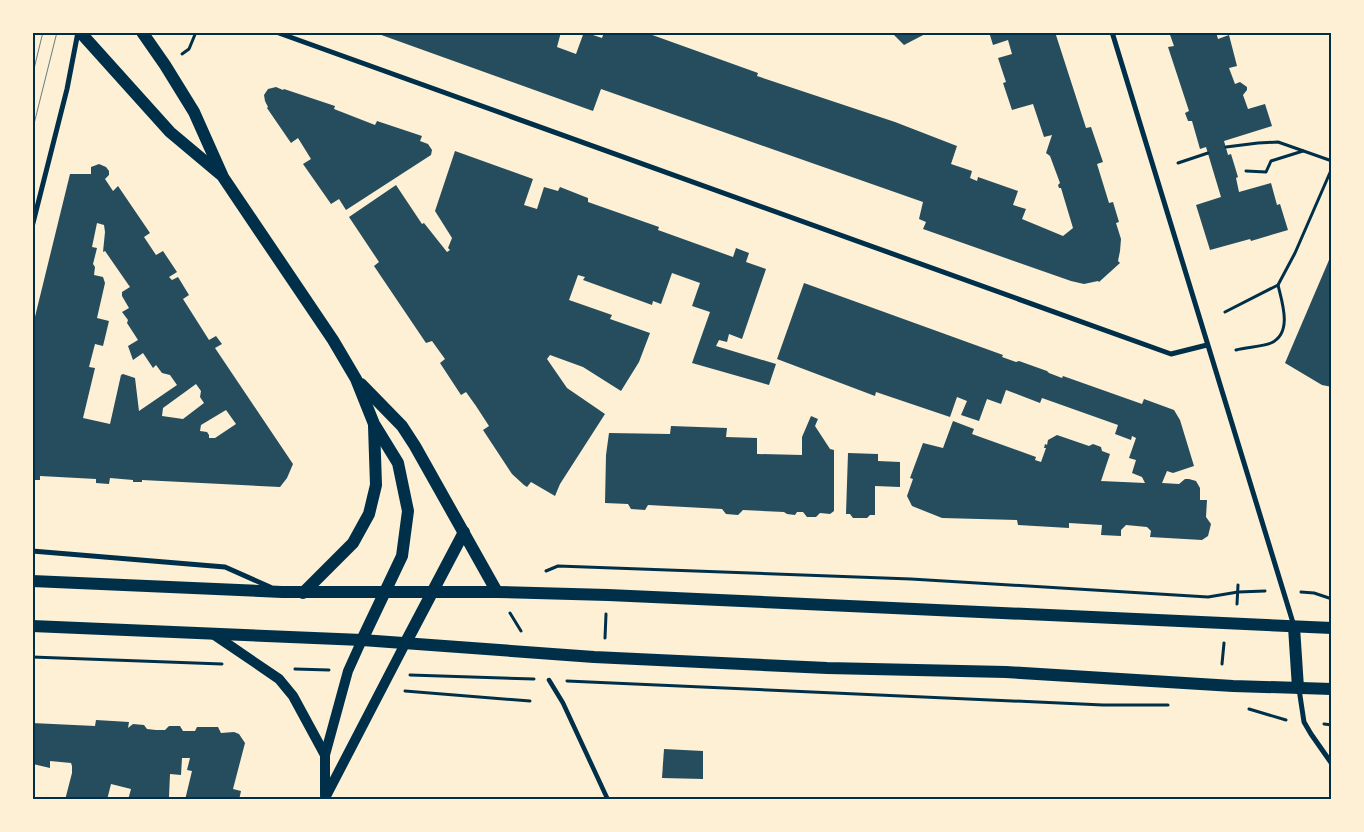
<svg xmlns="http://www.w3.org/2000/svg" width="1364" height="832" viewBox="0 0 1364 832" font-family="'Nunito Sans',sans-serif">
<rect width="100%" height="100%" fill="#fdf0d5"/>
<g fill="#264d5e" fill-rule="evenodd">
<polygon points="373,32 561,32 557,47 576,54 584,32 602,38 604,32 644,32 758,73 757,76 895,122 957,146 951,164 972,171 970,178 977,181 978,177 1018,191 1013,205 1026,209 1022,219 1063,236 1073,228 1061,188 1059,188 1058,185 1060,183 1050,156 1046,153 1052,135 1044,137 1033,104 1012,110 1003,83 1006,82 998,58 1012,54 1008,40 993,45 989,32 1055,32 1086,128 1091,127 1103,162 1097,164 1109,203 1113,202 1119,222 1116,223 1121,239 1120,251 1118,261 1120,263 1099,282 1098,281 1084,284 1071,281 923,229 926,222 919,219 923,202 601,89 593,111"/>
<polygon points="891,32 929,32 904,45"/>
<polygon points="1169,32 1216,32 1218,39 1229,35 1237,66 1229,68 1235,84 1240,82 1247,87 1247,90 1243,95 1248,109 1265,104 1272,126 1224,141 1228,155 1231,154 1238,177 1236,178 1239,192 1271,183 1277,205 1280,204 1288,230 1251,241 1250,239 1210,250 1196,205 1221,197 1206,147 1200,149 1192,121 1188,121 1185,113 1189,111 1168,47 1174,46"/>
<polygon points="276,87 283,90 284,89 335,106 334,109 375,125 377,121 422,136 420,141 428,144 432,150 431,155 346,210 339,199 331,204 303,164 311,159 298,138 291,143 267,108 268,107 265,101 264,95 268,89"/>
<polygon points="455,151 533,179 524,205 537,209 544,187 558,191 560,187 588,198 588,202 659,227 658,230 733,257 736,248 749,253 746,262 766,269 742,339 729,334 727,342 719,340 716,346 776,364 769,385 692,363 710,312 692,306 700,283 672,273 661,304 653,301 652,305 583,280 585,277 578,275 569,300 612,315 610,319 650,333 639,362 621,391 583,367 550,355 547,359 567,388 605,414 560,484 555,496 531,482 527,487 524,485 512,474 483,430 489,426 476,406 466,392 461,395 440,363 445,359 437,348 432,341 426,343 374,266 379,262 349,217 396,185 422,224 424,223 447,252 450,250 448,248 452,238 435,211"/>
<path d="M 99,164 L 106,167 L 109,171 L 109,175 L 105,179 L 113,191 L 118,186 L 150,233 L 144,237 L 156,255 L 163,251 L 177,272 L 169,277 L 172,280 L 178,277 L 189,295 L 183,299 L 209,340 L 216,336 L 222,344 L 215,348 L 293,464 L 287,478 L 280,487 L 142,480 L 142,482 L 133,482 L 133,480 L 110,478 L 109,484 L 96,483 L 96,479 L 40,476 L 40,480 L 32,480 L 32,329 L 70,174 L 91,174 L 91,167 ZM 97,223 L 104,225 L 105,232 L 103,252 L 105,251 L 130,287 L 122,292 L 122,296 L 129,308 L 122,312 L 128,320 L 127,323 L 138,340 L 128,346 L 133,360 L 143,353 L 153,368 L 156,365 L 162,373 L 170,375 L 177,385 L 139,411 L 135,378 L 123,374 L 121,375 L 110,424 L 83,418 L 95,368 L 89,367 L 95,344 L 103,346 L 109,321 L 97,318 L 105,283 L 103,277 L 94,275 L 95,267 L 93,264 L 97,248 L 92,247 ZM 196,384 L 201,391 L 200,397 L 204,403 L 183,419 L 162,416 L 163,408 ZM 226,410 L 236,424 L 215,438 L 209,438 L 209,435 L 207,432 L 200,431 L 201,425 Z"/>
<polygon points="1332,253 1332,387 1322,385 1285,363"/>
<polygon points="804,283 1003,355 1002,357 1016,362 1019,361 1047,371 1049,373 1062,378 1063,376 1142,404 1144,399 1174,410 1180,420 1194,466 1173,473 1167,471 1162,483 1179,484 1185,479 1189,479 1196,481 1200,488 1200,500 1207,500 1206,517 1211,524 1208,536 1202,540 1150,537 1151,531 1147,527 1126,525 1121,530 1121,536 1101,535 1102,525 1069,523 1069,528 1018,525 1017,520 942,518 912,506 907,496 913,479 910,478 923,443 943,448 953,421 974,429 972,434 1036,457 1035,460 1041,462 1046,448 1044,448 1045,444 1047,445 1048,440 1057,435 1089,446 1093,444 1101,447 1102,451 1110,454 1101,481 1145,483 1142,477 1132,473 1136,460 1129,458 1136,438 1132,436 1131,440 1115,434 1118,425 1042,398 1040,403 1006,390 1001,404 987,399 979,421 961,415 967,401 957,397 950,417 876,392 875,396 777,359"/>
<polygon points="811,416 818,419 815,426 830,449 834,450 834,511 830,514 820,513 816,517 807,517 803,512 797,512 795,515 787,514 784,512 743,510 738,515 726,514 722,509 648,505 645,510 631,509 628,504 605,503 606,455 609,433 670,434 671,426 727,428 726,437 757,438 757,454 802,455 802,437"/>
<polygon points="848,453 878,454 878,461 900,462 900,487 875,486 875,515 870,515 867,518 853,518 850,514 846,514"/>
<polygon points="96,720 129,722 128,728 133,724 144,725 147,729 156,730 165,730 169,726 180,726 183,731 195,731 197,727 218,727 221,733 234,732 239,734 245,743 233,789 241,791 239,800 185,800 192,771 187,770 190,758 182,758 181,775 170,774 169,797 175,800 128,800 131,789 111,784 107,800 65,800 72,773 72,766 71,763 50,761 50,768 33,764 35,747 32,746 32,723 95,726"/>
<polygon points="664,749 703,751 703,779 662,778"/>
</g>
<g fill="none" stroke-linecap="round" stroke-linejoin="round">
<g stroke="#003049" stroke-width="3">
<polyline points="182,54 189,49 196,32"/>
<polyline points="1226,147 1258,143 1278,142 1332,161"/>
<polyline points="1178,163 1208,153"/>
<polyline points="1246,171 1266,172 1271,161 1303,151"/>
<polyline points="1225,312 1278,285"/>
<path d="M 1236,350 C 1246,347 1262,347 1271,343 C 1293,333 1282,302 1278,285 L 1295,253 L 1332,168"/>
<polyline points="546,571 558,566 911,579 1208,597 1238,592 1265,591"/>
<polyline points="1301,592 1314,593 1332,599"/>
<polyline points="1237,604 1238,585"/>
<polyline points="510,613 521,631"/>
<polyline points="605,638 606,614"/>
<polyline points="32,657 222,664"/>
<polyline points="1222,664 1224,643"/>
<polyline points="295,669 329,670"/>
<polyline points="410,675 534,679"/>
<polyline points="567,681 1103,705 1168,705"/>
<polyline points="405,691 530,701"/>
<polyline points="1249,709 1286,720"/>
<polyline points="1324,724 1332,725"/>
</g>
<polyline stroke="#003049" stroke-width="4.5" points="549,680 563,703 608,800"/>
<g stroke="#003049" stroke-width="5">
<polyline points="276,32 1171,354 1207,345"/>
<polyline points="1112,32 1294,626"/>
<polyline points="32,227 67,89 78,32"/>
<polyline points="32,551 225,567 270,587"/>
<polyline points="1299,689 1304,722 1311,734 1332,764"/>
</g>
<g stroke="#003049" stroke-width="10">
<polyline points="213,634 279,679 293,696 325,755"/>
<polyline points="325,795 325,755 348,671 362,640"/>
<polyline points="324,800 406,642"/>
</g>
<g stroke="#003049" stroke-width="12">
<polyline points="80,32 170,132 220,174"/>
<polyline points="142,32 165,65 194,112 223,177 333,340 356,379 374,424 398,463 408,511 402,556 362,640"/>
<polyline points="361,384 402,426 415,446 497,592"/>
<polyline points="32,581 282,592 497,592 608,595 1332,628"/>
<polyline points="303,593 353,543 369,514 376,485 374,426"/>
<polyline points="32,626 362,640 594,657 827,668 1006,672 1233,686 1332,689"/>
<polyline points="1294,627 1298,688"/>
<polyline points="406,642 464,532"/>
</g>
<g stroke="#657d81" stroke-width="1">
<polyline points="32,77 43,32"/>
<polyline points="32,132 57,32"/>
</g>
</g>
<rect width="1364" height="832" fill="none" stroke="#fdf0d5" stroke-width="68"/>
<rect x="34" y="34" width="1296" height="764" fill="none" stroke="#003049" stroke-width="2"/>
</svg>
